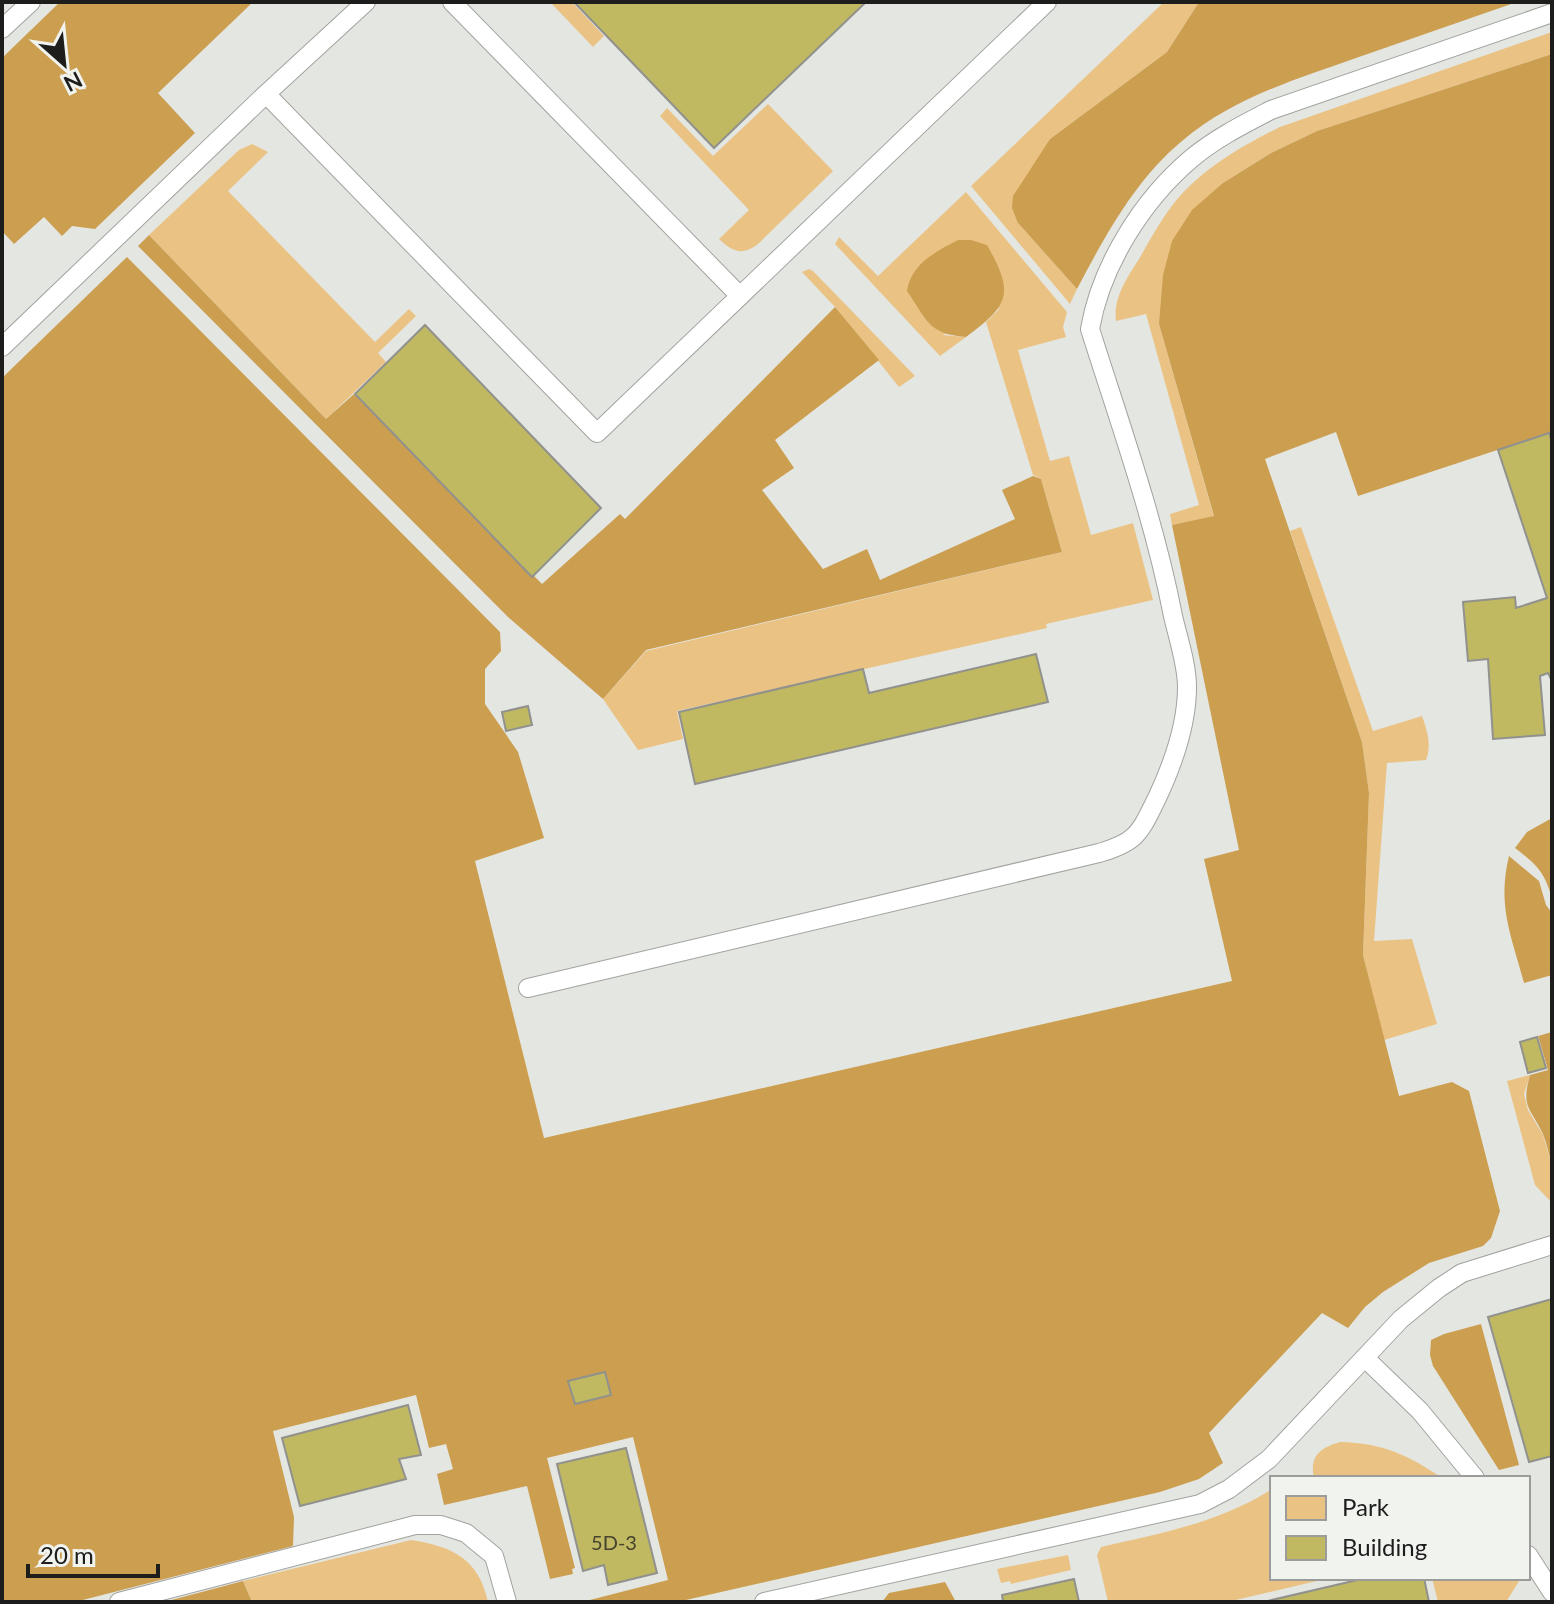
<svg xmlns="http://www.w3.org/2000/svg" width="1554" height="1604" viewBox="0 0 1554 1604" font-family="Lato,sans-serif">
<rect width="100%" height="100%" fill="#e4e6e2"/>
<g fill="#eac384">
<polygon points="550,2 572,2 604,36 593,47"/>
<polygon points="1164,2 1199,2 1167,52 1050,139 1018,223 1077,289 1070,304 971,186"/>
<path d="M 1552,32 L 1552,54 L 1317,131 L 1271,153 L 1223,183 L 1159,324 L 1214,517 L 1172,525 L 1170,514 L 1199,505 L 1146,314 L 1116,321 C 1113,298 1127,278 1139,259 C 1149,242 1159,223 1171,207 C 1199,170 1240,147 1280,127 Z"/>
<path d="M 768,104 L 833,171 L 758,244 C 742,256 733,252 719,239 L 749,210 L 660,116 L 667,108 L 713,156 Z"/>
<polygon points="252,144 268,152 228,191 375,342 409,309 416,316 378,353 386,362 326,419 149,235 239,150"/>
<polygon points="966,192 1067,312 1063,327 1066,337 1018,350 1050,461 1069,456 1091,535 1133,523 1153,600 1046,624 1047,628 677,711 683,739 638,750 603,699 646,651 1062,552 1041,479 1033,475 986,322 1000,308 943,335 966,337 940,356 835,244 839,237 878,276"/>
<polygon points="809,269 813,271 915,376 899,387 835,307 802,272"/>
<path d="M 1301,527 L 1373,731 L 1422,716 C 1427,730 1432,745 1426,760 L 1387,763 L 1374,941 L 1412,939 L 1437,1024 L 1384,1040 L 1363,955 L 1369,793 L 1362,742 L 1290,531 Z"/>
<polygon points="1530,1075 1524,1094 1528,1110 1543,1135 1552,1165 1552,1203 1535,1185 1507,1081"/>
<path d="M 1340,1442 C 1383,1443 1408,1455 1442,1478 L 1314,1478 C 1309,1456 1320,1448 1340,1442 Z"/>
<path d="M 1272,1489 L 1272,1578 L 1321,1580 L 1227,1602 L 1108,1602 L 1097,1555 L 1101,1547 C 1161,1533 1219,1523 1272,1489 Z"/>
<path d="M 411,1540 C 453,1547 478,1558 488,1602 L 252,1602 L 243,1581 Z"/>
<polygon points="1068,1555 1071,1570 1011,1584 1010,1581 1001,1583 997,1569"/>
<polygon points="1432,1578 1521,1578 1506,1602 1438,1602"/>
</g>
<g fill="#cc9e50">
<polygon points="60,2 253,2 158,93 195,133 95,229 72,226 62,236 44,217 14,244 2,231 2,58"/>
<path d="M 1199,2 L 1517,2 C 1463,21 1410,39 1356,58 C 1294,80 1233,98 1182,141 C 1135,180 1105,236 1077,289 L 1018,223 L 1012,208 L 1013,196 L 1050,139 L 1167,52 Z"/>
<polygon points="1552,54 1552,441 1549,433 1358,496 1336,432 1265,459 1362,742 1369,793 1363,955 1399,1096 1452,1082 1469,1091 1500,1211 1491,1238 1483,1246 1429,1263 1383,1292 1365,1307 1348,1328 1322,1313 1209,1433 1223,1463 1199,1479 1160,1492 677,1602 582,1602 668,1580 633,1437 547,1458 575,1568 572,1569 573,1574 550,1579 527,1486 444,1505 437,1474 453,1469 446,1444 429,1448 416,1395 273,1431 294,1517 293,1546 75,1602 2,1602 2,378 127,257 500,632 501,651 485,669 485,704 518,752 544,838 475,861 544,1138 1232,981 1204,859 1239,850 1172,525 1214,516 1159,324 1163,275 1172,241 1192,210 1223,183 1271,153 1317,131"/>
<polygon points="149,235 326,419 354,394 542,584 620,514 625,519 835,307 879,360 775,440 794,468 762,490 823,569 867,549 880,580 1015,519 1002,490 1033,476 1041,479 1062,552 646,650 603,699 508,617 138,246"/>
<path d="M 958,240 L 971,240 L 987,245 C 1015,294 1009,305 966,337 C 928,334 927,320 907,291 C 911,264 935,252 958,240 Z"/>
<path d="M 1552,818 L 1552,898 C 1544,871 1537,865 1515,848 L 1527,832 Z"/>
<path d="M 1509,856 L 1539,881 L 1546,905 L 1552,913 L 1552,975 L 1524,983 C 1511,934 1497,906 1509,856 Z"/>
<path d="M 1552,1032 L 1552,1165 C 1549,1155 1547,1144 1543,1134 C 1530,1107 1521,1108 1530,1075 L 1548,1070 L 1538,1036 Z"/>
<polygon points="1481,1324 1519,1465 1499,1470 1433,1366 1430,1355 1431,1340 1444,1334"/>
<polygon points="243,1581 252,1602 164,1602"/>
<polygon points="945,1582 956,1602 882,1602 889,1593"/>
</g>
<g fill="#c0b962" stroke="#91918d" stroke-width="2">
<polygon points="574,2 866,2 714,148"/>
<polygon points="425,325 601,508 532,577 355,394"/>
<polygon points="1549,433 1552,442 1552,681 1548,673 1540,676 1545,735 1493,739 1488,659 1468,661 1463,602 1515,597 1516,608 1547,598 1498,450"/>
<polygon points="1036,654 1048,702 695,784 679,712 863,669 869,693"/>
<polygon points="528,706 532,725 506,731 502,712"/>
<polygon points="1537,1037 1546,1068 1528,1073 1520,1042"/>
<polygon points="1552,1299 1552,1456 1529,1462 1488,1317"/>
<polygon points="605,1372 611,1395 575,1404 568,1381"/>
<polygon points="408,1405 421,1455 399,1459 406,1479 300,1506 282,1438"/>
<polygon points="626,1448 657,1573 608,1585 604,1565 583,1571 557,1464"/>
<polygon points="1366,1578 1424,1578 1429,1602 1263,1602"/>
<polygon points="1074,1579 1079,1602 1003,1602 1002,1595"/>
</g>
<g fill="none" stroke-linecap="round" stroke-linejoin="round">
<g stroke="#a1a39f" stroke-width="20">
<g id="lane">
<polyline points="366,2 266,94 597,433 1047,2"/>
<polyline points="452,2 740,296"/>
<polyline points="2,29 31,2"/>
<polyline points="2,347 266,94"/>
<path d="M 528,988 L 1099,853 C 1138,842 1140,832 1157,798 C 1173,764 1187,725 1187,687 C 1187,664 1178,638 1173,616 C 1154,518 1120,424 1090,329 C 1101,266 1142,200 1192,158 C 1216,138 1244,124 1271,110 L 1552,13"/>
<polyline points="1365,1358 1420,1411 1475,1478"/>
<polyline points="1528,1555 1552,1592"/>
<polyline points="119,1602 415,1525 441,1525 466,1533 494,1556 507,1602"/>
<polyline points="764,1602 1200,1504 1229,1489 1269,1459 1401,1319 1439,1288 1462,1273 1552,1245"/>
</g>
</g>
<use href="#lane" stroke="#fff" stroke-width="18"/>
</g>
<g text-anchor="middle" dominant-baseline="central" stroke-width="6" stroke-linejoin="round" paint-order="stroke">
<g font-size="20" fill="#46442e">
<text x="614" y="1542">5D-3</text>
</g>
</g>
<rect width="1554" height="1604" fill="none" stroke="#1d1d1c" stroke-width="8"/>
<rect x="1270" y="1476" width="260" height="104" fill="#f1f3ef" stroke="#9c9d9b" stroke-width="2"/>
<rect x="1286" y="1496" width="40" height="24" fill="#eac384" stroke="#9c9d9b" stroke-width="2"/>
<text x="1342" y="1516" font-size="24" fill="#1d1d1c">Park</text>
<rect x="1286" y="1536" width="40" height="24" fill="#c0b962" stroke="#9c9d9b" stroke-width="2"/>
<text x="1342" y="1556" font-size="24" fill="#1d1d1c">Building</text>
<g transform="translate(64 64) rotate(153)" stroke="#f1f3ef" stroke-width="6" paint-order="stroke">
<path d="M0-6L14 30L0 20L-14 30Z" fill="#1d1d1c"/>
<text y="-12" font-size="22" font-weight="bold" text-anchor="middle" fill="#1d1d1c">N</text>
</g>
<path d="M28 1564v12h130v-12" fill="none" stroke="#1d1d1c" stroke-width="4"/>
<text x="40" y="1564" font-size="24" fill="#1d1d1c" stroke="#f1f3ef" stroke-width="6" paint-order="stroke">20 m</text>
</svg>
